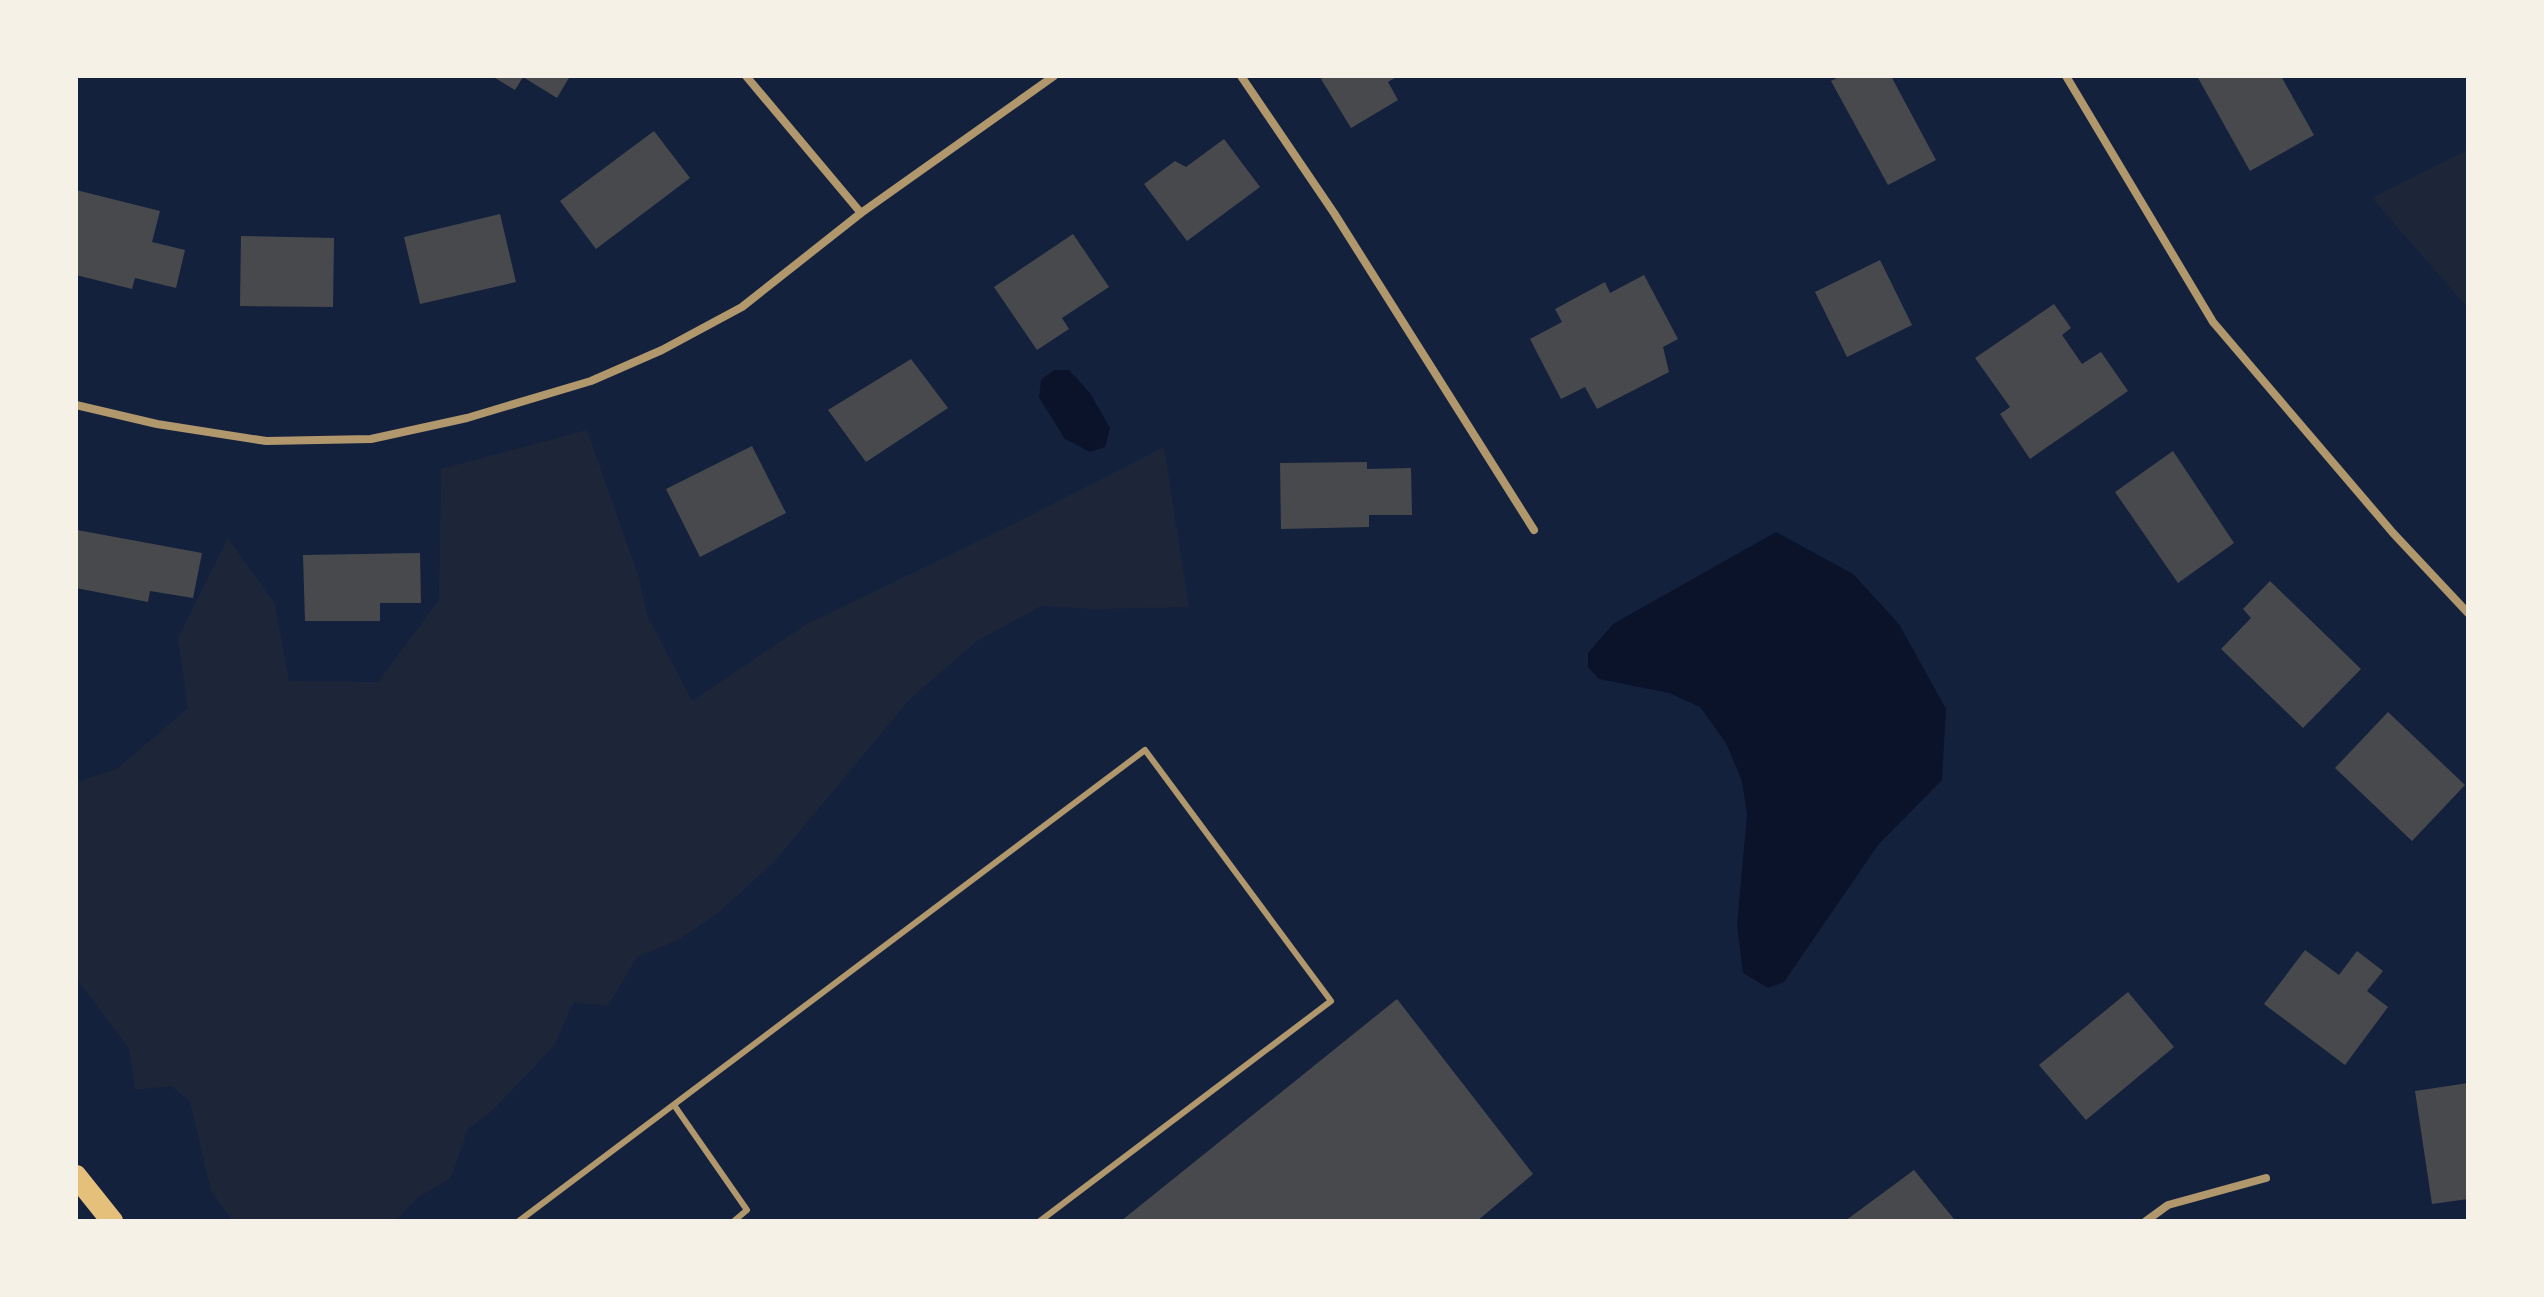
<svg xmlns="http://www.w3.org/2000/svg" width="2544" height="1297" viewBox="0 0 2544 1297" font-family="Lora,serif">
<rect width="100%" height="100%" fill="#14213d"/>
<g fill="#1d2539">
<polygon points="2468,150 2468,308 2372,198"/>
<polygon points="587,430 638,575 648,617 692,701 805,625 1011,525 1164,447 1189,607 1094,609 1041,606 977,641 910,699 774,862 718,913 678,940 637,957 608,1006 574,1002 554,1046 492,1111 468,1129 451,1178 418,1197 396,1221 233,1221 211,1191 190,1102 171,1086 135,1090 129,1049 76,978 76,782 117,769 188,708 178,638 228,538 275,604 289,681 378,682 439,600 441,469"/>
</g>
<g fill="#0b132b">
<polygon points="1054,370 1069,370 1090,393 1110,428 1105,447 1090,452 1065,439 1039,398 1041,380"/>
<polygon points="1776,532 1853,574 1899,624 1946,709 1942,780 1878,845 1784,982 1768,988 1743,973 1737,925 1747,814 1742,781 1726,743 1700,707 1669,693 1599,679 1588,667 1588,653 1613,624"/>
</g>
<g fill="#48494c">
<polygon points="492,76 570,76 557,98 523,77 515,90"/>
<polygon points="1326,76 1398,76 1388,82 1398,100 1351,128 1321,79"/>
<polygon points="1841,76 1891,76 1936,160 1888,185 1831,81"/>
<polygon points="2197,76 2281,76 2314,135 2250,171"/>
<polygon points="654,131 690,178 596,249 560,201"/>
<polygon points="1224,139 1260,187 1187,241 1144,184 1175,161 1186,167"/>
<polygon points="76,190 160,211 152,242 185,250 176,288 135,278 132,289 76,275"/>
<polygon points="500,214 516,282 420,304 404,237"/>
<polygon points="1073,234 1109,287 1062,318 1069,329 1037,350 994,287"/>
<polygon points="241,236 334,238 333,307 240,306"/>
<polygon points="1880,260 1912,325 1847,357 1815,292"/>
<polygon points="1644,275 1678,339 1663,347 1669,372 1597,409 1585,387 1561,399 1530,339 1562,322 1555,309 1605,282 1610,293"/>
<polygon points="2054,304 2071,328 2062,335 2082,364 2101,352 2128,391 2030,459 2000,414 2010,407 1975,358"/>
<polygon points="911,359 948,408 866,462 828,410"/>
<polygon points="752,446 786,513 700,557 666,489"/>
<polygon points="2173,451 2234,543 2178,583 2115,492"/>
<polygon points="1367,462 1367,469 1411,468 1412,515 1369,515 1369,527 1281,529 1280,463"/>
<polygon points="77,530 202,553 193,598 150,591 148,602 76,588"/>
<polygon points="420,553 421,603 380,603 380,621 305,621 303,555"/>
<polygon points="2270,581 2361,669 2303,728 2221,649 2251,618 2243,609"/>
<polygon points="2388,712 2465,785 2412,841 2335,768"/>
<polygon points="2305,950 2339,975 2357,951 2383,971 2367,991 2388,1007 2345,1065 2264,1004"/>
<polygon points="2128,992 2174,1047 2086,1120 2039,1065"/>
<polygon points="1397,999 1533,1174 1477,1221 1121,1221"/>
<polygon points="2468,1083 2468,1199 2432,1204 2415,1091"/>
<polygon points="1914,1170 1954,1219 1951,1221 1845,1221"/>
</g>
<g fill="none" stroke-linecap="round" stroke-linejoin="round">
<g stroke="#b1986c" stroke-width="6">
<polyline points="674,1105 747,1210 734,1221"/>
<polyline points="519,1221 1145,750 1331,1001 1040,1221"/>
</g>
<g stroke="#b1986c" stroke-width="8">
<polyline points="746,76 861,213"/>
<polyline points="1241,76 1334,213 1534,530"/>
<polyline points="2066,76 2213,322 2393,533 2468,613"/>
<polyline points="76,405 157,424 266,441 371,439 467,418 591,381 662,350 742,307 861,213 1054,76"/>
<polyline points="2146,1221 2168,1205 2266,1178"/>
</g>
<polyline stroke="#e5c07b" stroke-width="22" points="76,1176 112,1221"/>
</g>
<rect width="2544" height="1297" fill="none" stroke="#f6f1e7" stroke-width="156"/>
</svg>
